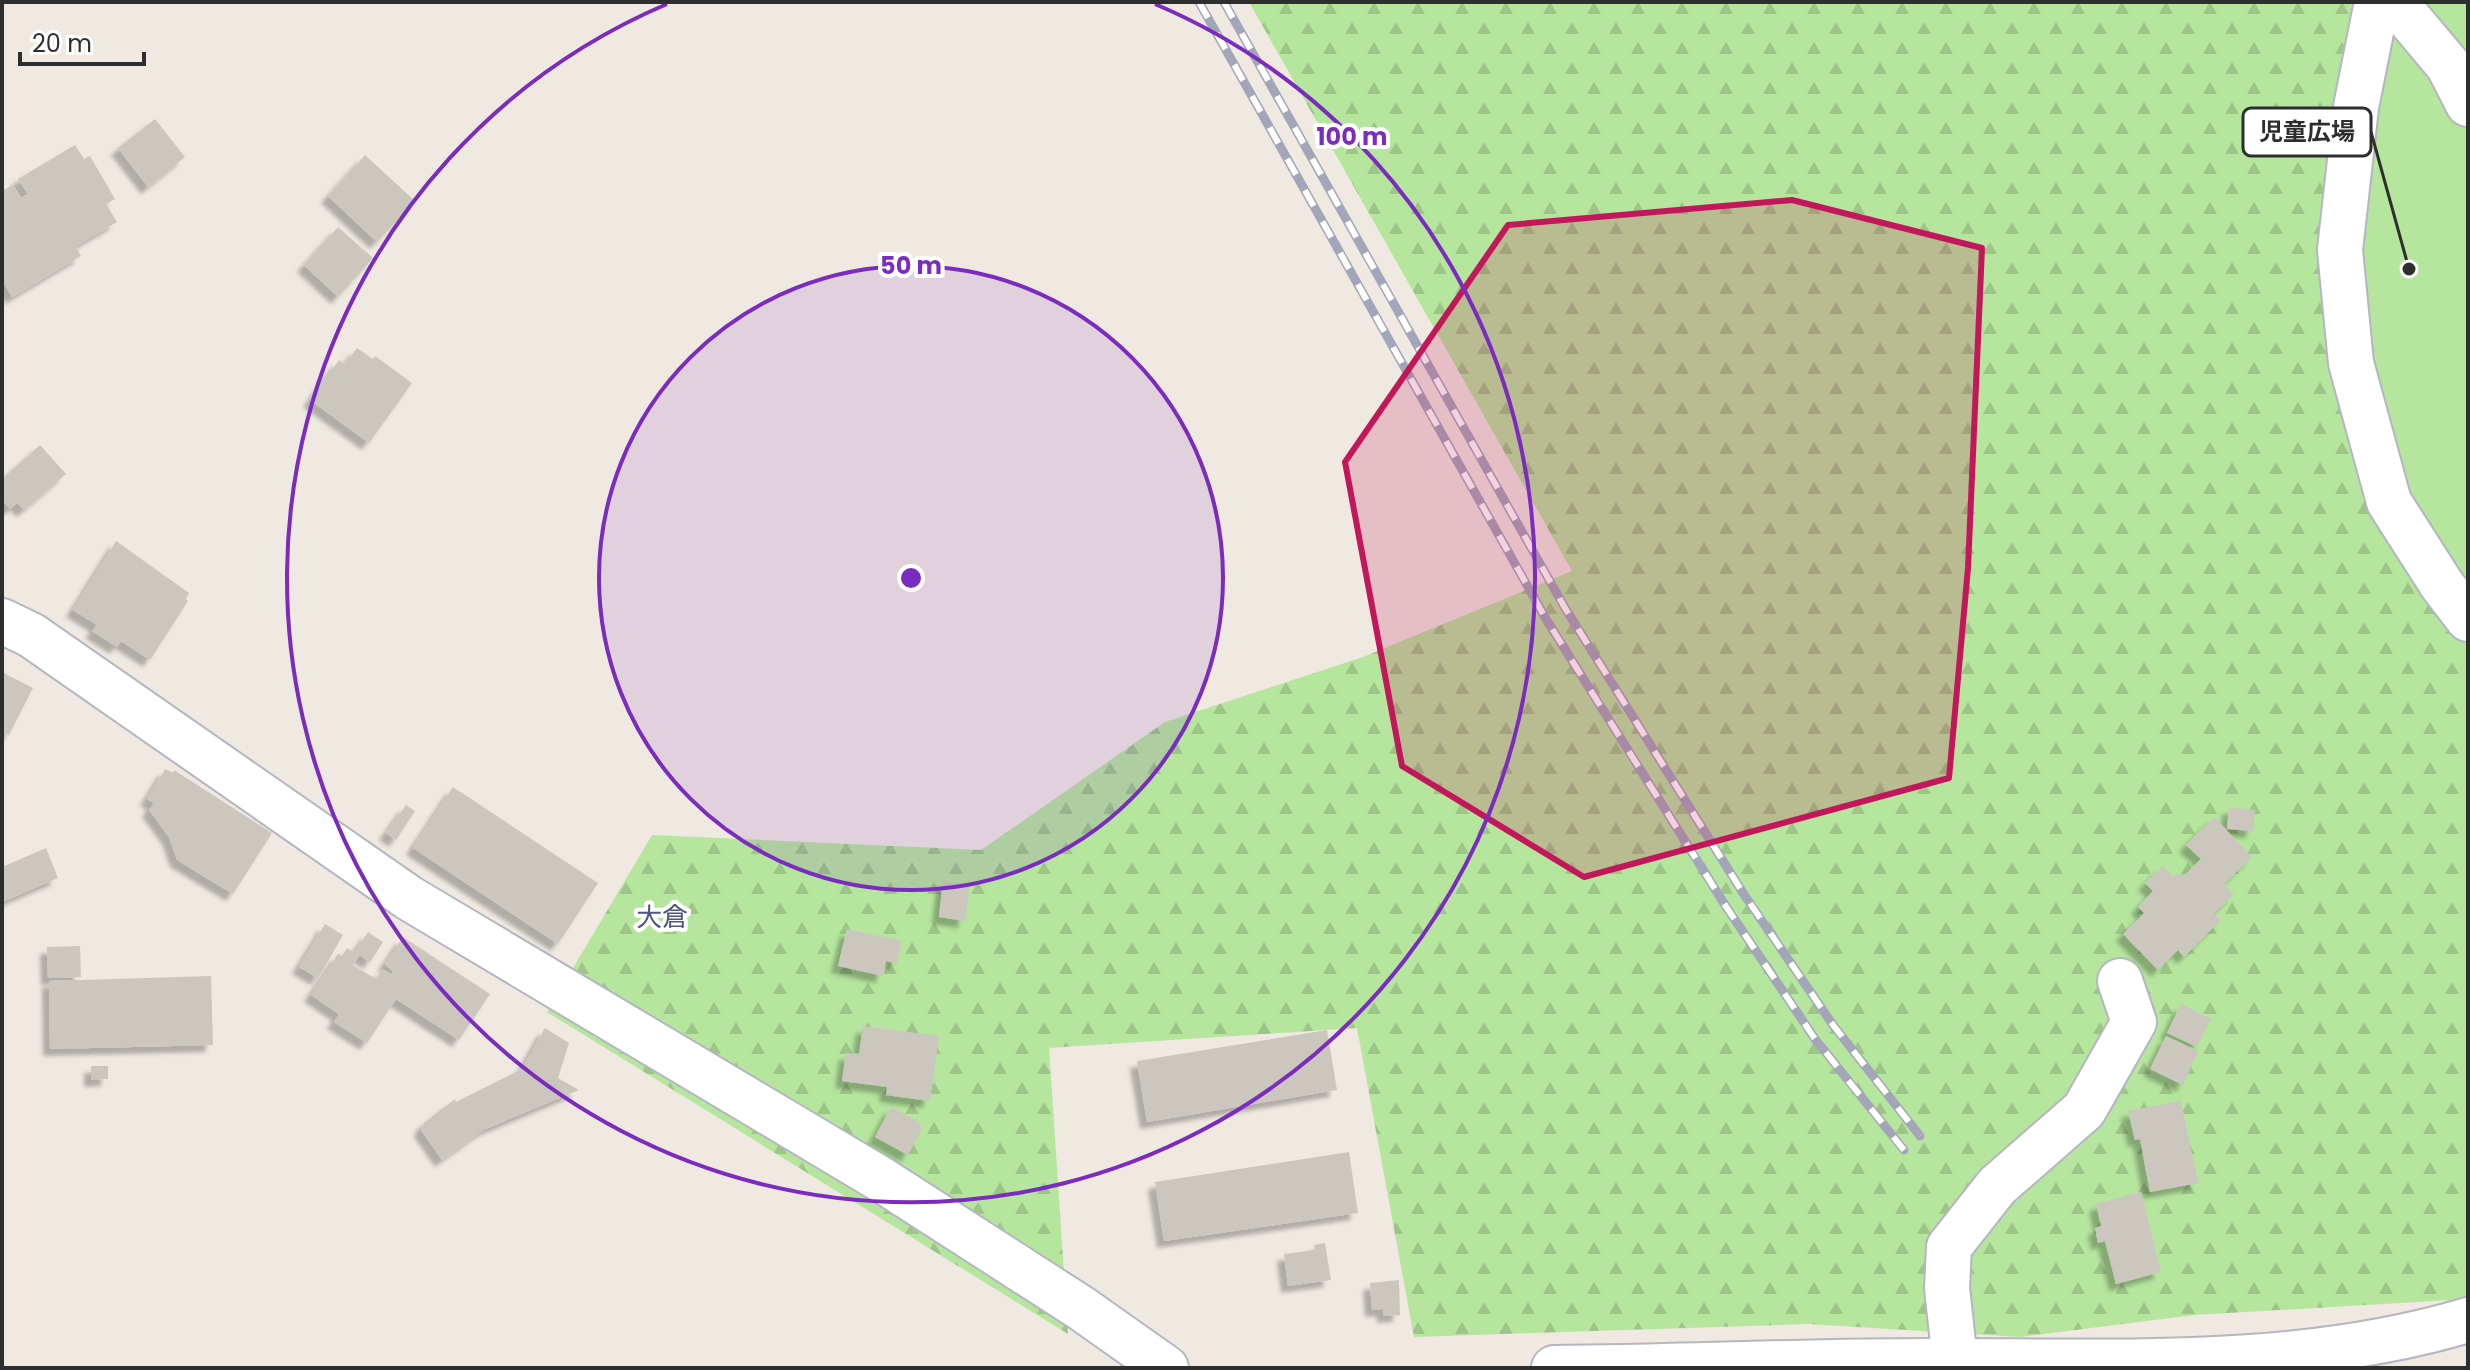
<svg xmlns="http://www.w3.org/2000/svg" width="2470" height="1370" viewBox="0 0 2470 1370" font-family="Poppins,'Noto Sans JP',sans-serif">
<defs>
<pattern id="forest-firs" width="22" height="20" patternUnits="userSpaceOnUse" patternTransform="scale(2)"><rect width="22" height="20" fill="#b6e59e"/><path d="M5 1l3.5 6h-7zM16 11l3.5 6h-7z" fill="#9dc588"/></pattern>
<filter id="shadow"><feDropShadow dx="-7" dy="7" stdDeviation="2" flood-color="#0004"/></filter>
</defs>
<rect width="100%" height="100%" fill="#efe9e1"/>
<polygon fill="#b6e59e" points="2377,2 2468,2 2468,620 2448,598 2351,363"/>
<polygon fill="url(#forest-firs)" points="1249,2 2377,2 2346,316 2372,441 2468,620 2468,1299 2194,1315 2020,1337 1808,1324 1414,1337 1357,1028 1049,1048 1068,1334 547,1012 652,835 981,850 1165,722 1363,657 1572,571"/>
<g fill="#cbc7bf" filter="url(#shadow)">
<polygon points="155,119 185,157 148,187 118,148"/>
<polygon points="75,145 84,159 90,156 115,199 106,204 117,222 76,246 81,256 12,297 2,280 2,191 13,185 21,198 28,194 18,179"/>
<polygon points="365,155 415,201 377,242 328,196"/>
<polygon points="338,227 373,258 338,297 304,265"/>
<polygon points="357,348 373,359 375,356 412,383 369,443 310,400 339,360 345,364"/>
<polygon points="40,445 66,474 24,510 17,503 10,509 2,500 2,479"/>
<polygon points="116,541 189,593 186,599 188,601 150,660 121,641 117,647 92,631 97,625 73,610"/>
<polygon points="2,672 33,688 9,735 2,732"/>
<polygon points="165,769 173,773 174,770 272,833 233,894 177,860 169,837 149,810 154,803 147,799"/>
<polygon points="453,787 598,883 558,944 413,848"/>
<polygon points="406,805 415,811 396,840 386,833"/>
<polygon points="2229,807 2255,810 2253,831 2227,829"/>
<polygon points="2214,817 2252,857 2224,884 2234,894 2214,913 2221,920 2184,957 2178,950 2158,970 2123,934 2144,913 2138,907 2153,891 2145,883 2163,866 2173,877 2178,873 2182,877 2201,859 2186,845"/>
<polygon points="46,848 58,878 2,902 2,867"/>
<polygon points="943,882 970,885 965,921 939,917"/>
<polygon points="325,924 343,935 318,978 299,967"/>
<polygon points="847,929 902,941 897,963 886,961 883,976 838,966"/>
<polygon points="368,932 383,942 370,962 355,952"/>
<polygon points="403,937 490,994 459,1040 396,999 367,1043 334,1022 339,1014 311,995 338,954 342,956 347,948 359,956 353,965 376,979 382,969 391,974 393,972 385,964"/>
<polygon points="80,946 81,977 48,978 47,947"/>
<polygon points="211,976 213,1045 50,1049 49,981"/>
<polygon points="2181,1004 2211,1019 2197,1047 2167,1033"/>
<polygon points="863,1026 939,1036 930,1101 886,1095 887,1087 842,1081 846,1053 859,1054"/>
<polygon points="545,1028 569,1043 558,1078 579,1090 483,1130 442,1160 421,1130 424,1123 455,1099 456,1102 522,1069"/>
<polygon points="1327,1030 1337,1090 1147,1122 1137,1061"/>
<polygon points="2166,1036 2198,1051 2183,1085 2150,1069"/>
<polygon points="91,1066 108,1066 108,1079 91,1080"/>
<polygon points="2181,1101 2198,1183 2150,1192 2140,1139 2135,1140 2128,1111"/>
<polygon points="891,1107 919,1122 922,1129 908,1155 875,1137"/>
<polygon points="1349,1152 1358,1213 1164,1241 1155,1182"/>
<polygon points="2141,1192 2161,1272 2116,1284 2105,1241 2098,1243 2095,1228 2101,1226 2096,1204"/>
<polygon points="1325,1243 1331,1280 1288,1286 1284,1254 1315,1250 1314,1245"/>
<polygon points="1399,1280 1400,1315 1384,1316 1383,1309 1372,1310 1370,1283"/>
</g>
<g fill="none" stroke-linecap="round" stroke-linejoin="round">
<g stroke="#b4b7c1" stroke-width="48">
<g id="minor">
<polyline points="2377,2 2356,107 2340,250 2351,363 2389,502 2442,585 2468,619"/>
<polyline points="2395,2 2448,65 2468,104"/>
<polyline points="2,621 31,635 409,898 882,1180 1081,1308 1166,1368"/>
<polyline points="1955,1361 1947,1288 1949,1247 1997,1186 2084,1110 2134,1022 2120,981"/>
<path d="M 1554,1368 C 1687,1367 1819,1360 1952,1361 C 2126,1361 2300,1370 2468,1320"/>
</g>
</g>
<use href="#minor" stroke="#fff" stroke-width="44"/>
<g stroke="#a3a6b8" stroke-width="9">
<g id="rail">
<polyline points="1199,2 1546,619 1725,905 1815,1039 1904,1150"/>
<polyline points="1224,2 1565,608 1743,893 1833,1025 1920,1136"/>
</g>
</g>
<use href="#rail" stroke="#fff" stroke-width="6" stroke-dasharray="18" stroke-linecap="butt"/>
</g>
<path fill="#c2185b" fill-opacity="0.2" stroke="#c2185b" stroke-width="6" stroke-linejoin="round" d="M 1792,200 L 1982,248 L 1968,568 L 1949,778 L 1584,877 L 1402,766 L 1345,462 L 1508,225 Z"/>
<circle cx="911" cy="578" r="312" fill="#7b2cbf" fill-opacity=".12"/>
<g fill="none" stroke="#7b2cbf" stroke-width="4">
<circle cx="911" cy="578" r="312"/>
<path d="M1155 4A624 624 0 1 1 667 4"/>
</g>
<g text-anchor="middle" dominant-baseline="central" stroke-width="8" stroke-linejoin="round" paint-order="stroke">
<g font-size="26" fill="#4d5680" stroke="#fff">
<text x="662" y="917">大倉</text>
</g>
</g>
<circle cx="911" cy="578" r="12" fill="#7b2cbf" stroke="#fff" stroke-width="4"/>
<g font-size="24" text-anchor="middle" font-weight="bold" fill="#7b2cbf" stroke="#fff" stroke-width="8" stroke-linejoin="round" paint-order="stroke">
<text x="1352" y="145">100 m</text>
<text x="911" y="274">50 m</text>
</g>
<path fill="none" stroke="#2e2e2e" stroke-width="3" d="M2409 269L2371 132"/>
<circle fill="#2e2e2e" stroke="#fff" stroke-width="3" cx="2409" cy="269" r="8"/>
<rect fill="#fff" stroke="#2e2e2e" stroke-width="3" x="2243" y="108" width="128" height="48" rx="8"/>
<g font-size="24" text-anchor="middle" font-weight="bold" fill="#2e2e2e">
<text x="2307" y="140">児童広場</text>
</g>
<rect width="2470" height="1370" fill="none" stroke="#2e2e2e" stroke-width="8"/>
<path d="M20 52v12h124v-12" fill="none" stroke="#2e2e2e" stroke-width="4"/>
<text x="32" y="52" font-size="24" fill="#2e2e2e" stroke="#ffffff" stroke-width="6" paint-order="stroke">20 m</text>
</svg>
